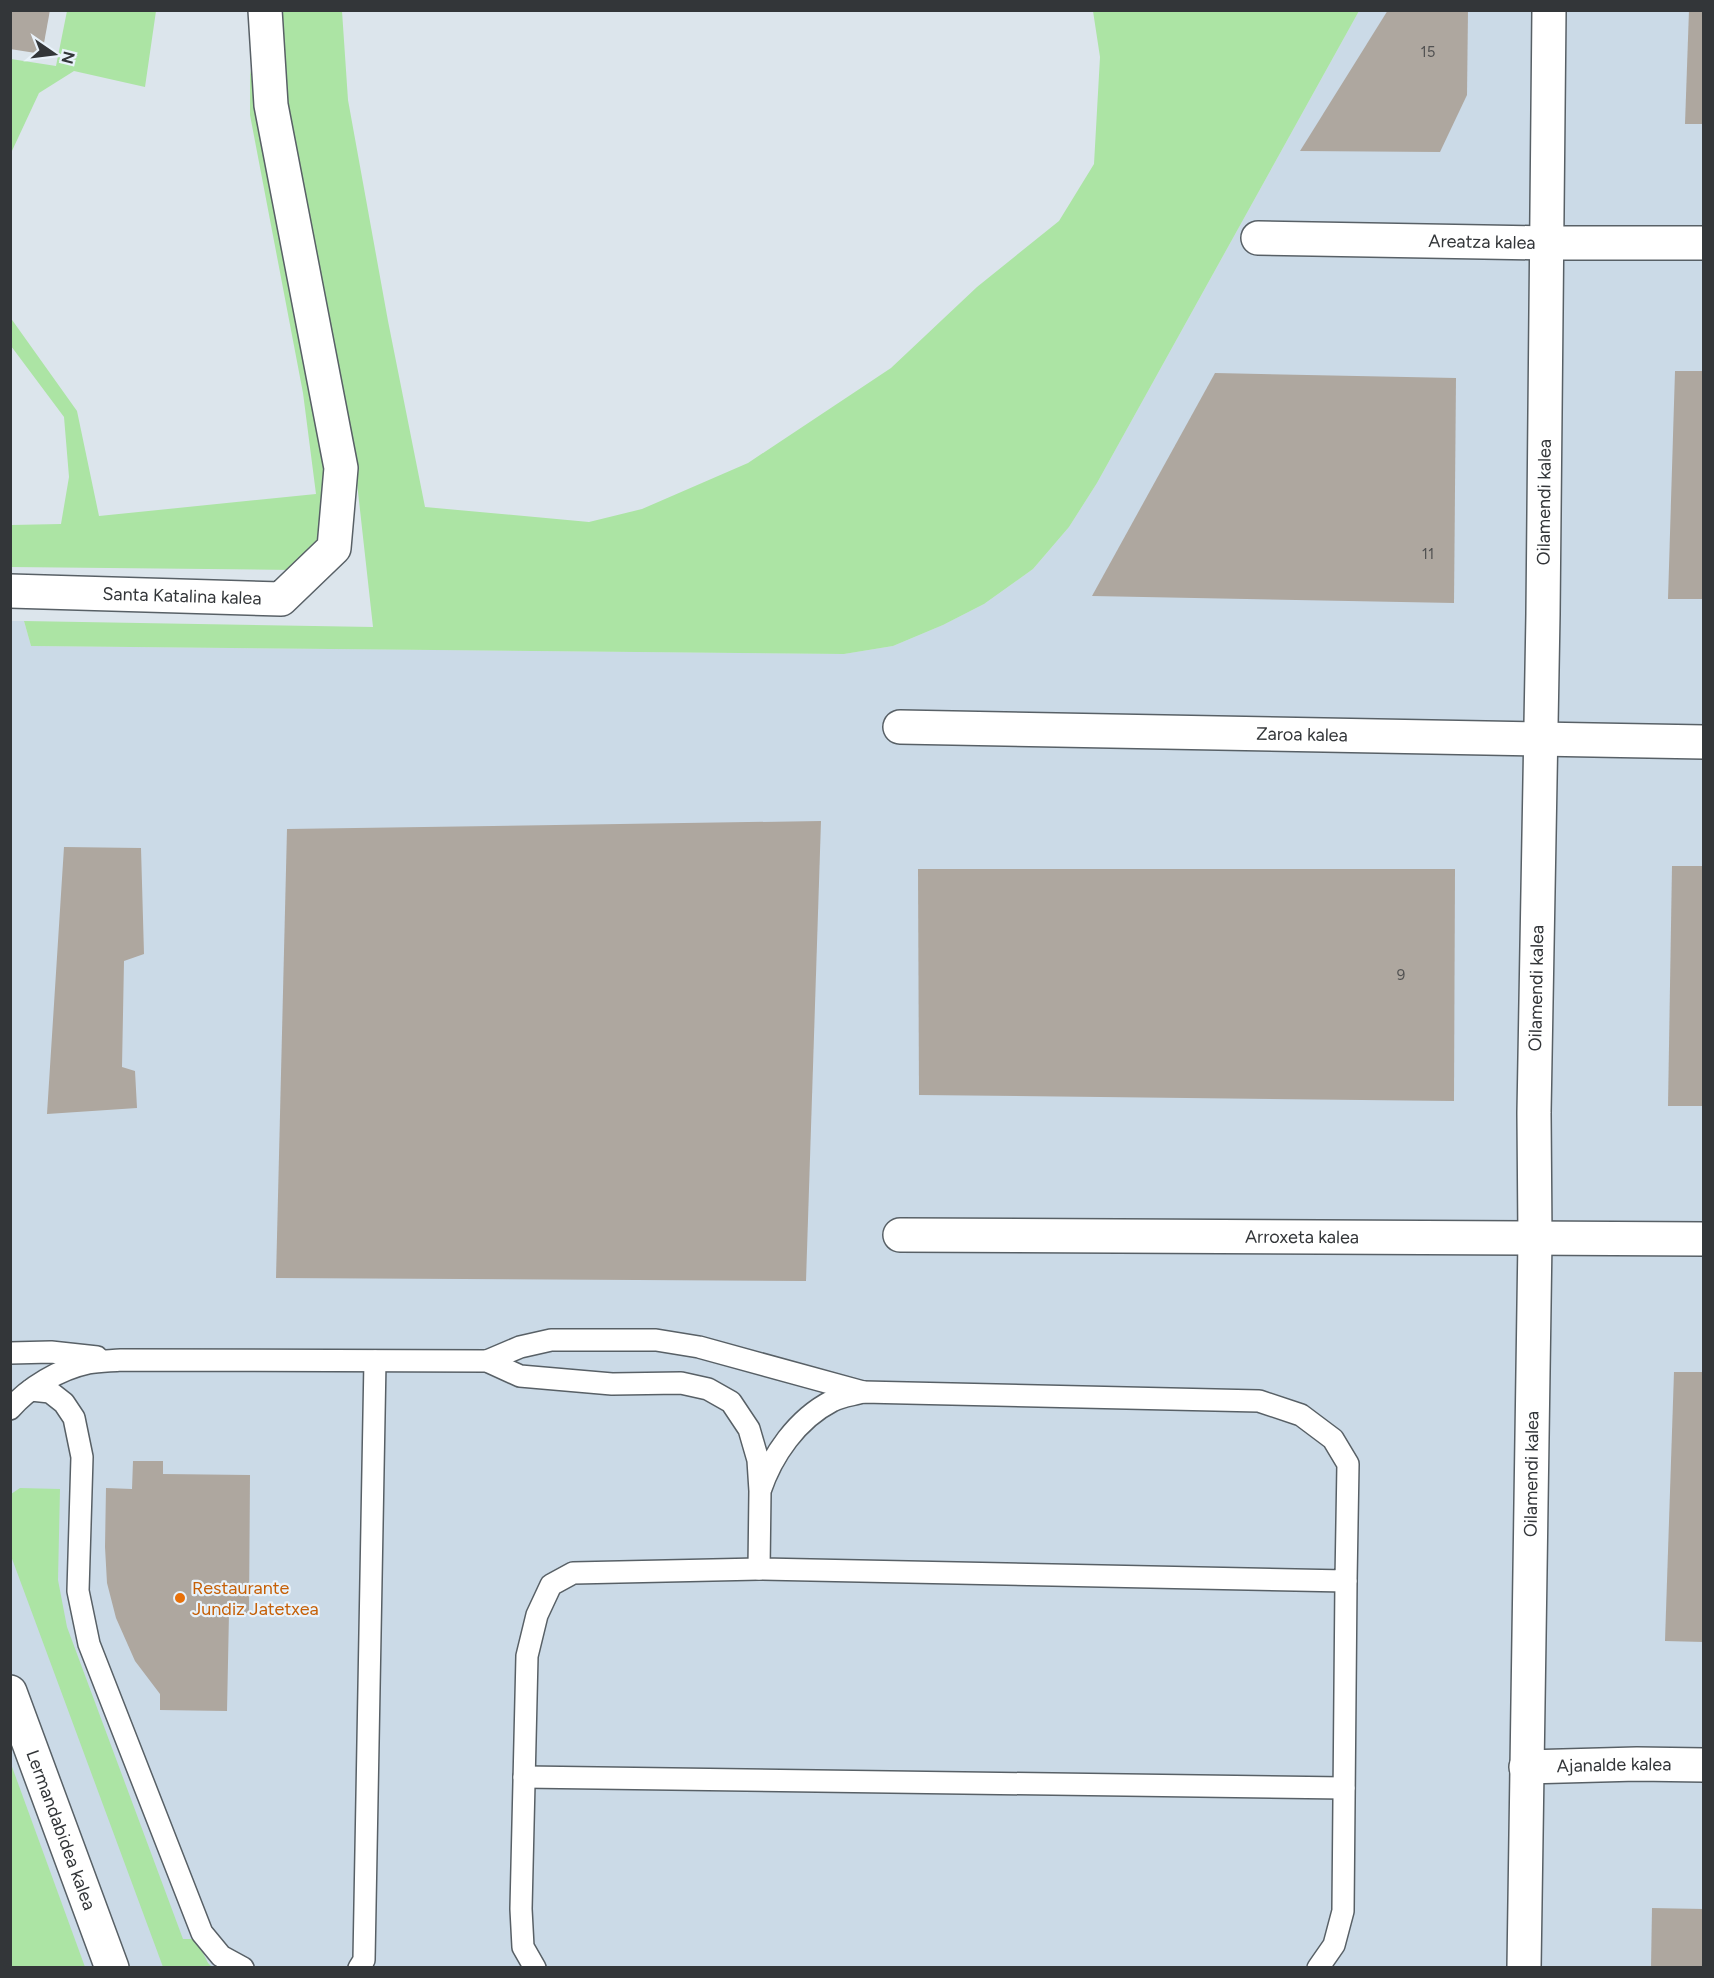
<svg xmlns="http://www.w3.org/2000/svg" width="1714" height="1978" viewBox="0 0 1714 1978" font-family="Figtree,sans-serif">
<rect width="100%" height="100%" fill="#dce5ec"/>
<polygon fill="#cbdae7" points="1359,11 1703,11 1703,1967 11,1968 11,621 24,621 31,646 844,654 893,646 943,625 984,604 1033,569 1069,527 1097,483"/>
<g fill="#ace4a4">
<polygon points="67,11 156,11 145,87 74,71 39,93 11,153 11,59 56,66"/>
<polygon points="278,11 342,11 348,100 388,321 425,507 589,522 642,509 748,463 891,368 977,287 1059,221 1094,164 1100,57 1093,11 1359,11 1097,483 1069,527 1033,569 984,604 943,625 893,646 844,654 31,646 24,621 373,627 356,474 286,104"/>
<polygon points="250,70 315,386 331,496 318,538 293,570 11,567 11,525 61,524 69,477 64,417 11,346 10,317 77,411 99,516 316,494 303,393 250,115"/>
<polygon points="20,1488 60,1489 58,1580 67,1627 183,1939 196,1939 208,1963 212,1967 163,1967 11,1556 11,1494"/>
<polygon points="11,1764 85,1967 11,1967"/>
</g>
<g fill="#aea79f">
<polygon points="10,10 50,10 42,54 10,49"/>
<polygon points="1388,10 1468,10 1467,95 1440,152 1300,151"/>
<polygon points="1689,10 1704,10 1704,124 1685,124"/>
<polygon points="1675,371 1704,371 1704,599 1668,599"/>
<polygon points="1215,373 1456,378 1454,603 1092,596"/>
<polygon points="821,821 806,1281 276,1278 287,829"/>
<polygon points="64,847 141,848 144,954 124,961 122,1067 135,1071 137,1108 47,1114"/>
<polygon points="1672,866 1704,866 1704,1106 1668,1106"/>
<polygon points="918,869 1455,869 1454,1101 919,1095"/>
<polygon points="1674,1372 1704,1372 1704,1642 1665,1641"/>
<polygon points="133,1461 163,1461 163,1474 250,1475 249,1613 229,1613 227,1711 160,1710 160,1694 135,1661 116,1618 107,1583 105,1547 106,1488 132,1489"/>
<polygon points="1652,1908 1704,1909 1704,1968 1651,1968"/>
</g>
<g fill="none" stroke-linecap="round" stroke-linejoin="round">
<g stroke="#586066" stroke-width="24">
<g id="service">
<polyline points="10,1353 51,1352 97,1357"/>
<polyline points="487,1361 520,1347 551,1340 656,1340 699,1347 863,1392"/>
<polyline points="31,1390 50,1392 64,1403 74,1418 82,1457 78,1591 89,1644 202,1933 221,1956 243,1968"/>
<path d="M 10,1409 C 29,1387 60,1369 88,1363 C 99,1361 110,1361 121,1360 L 487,1361 L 520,1376 L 612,1384 L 681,1383 L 708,1389 L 731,1402 L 749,1429 L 758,1460 L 760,1491 L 759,1569 L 1346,1581 L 1348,1464 L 1333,1439 L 1301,1415 L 1259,1401 L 863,1392 C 853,1395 841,1396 832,1401 C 797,1419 772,1455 760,1491"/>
<polyline points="524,1777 1344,1788"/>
<polyline points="359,1968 364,1960 375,1361"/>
<polyline points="535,1968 523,1947 521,1909 527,1656 537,1615 551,1585 573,1573 759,1569"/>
<polyline points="1318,1968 1334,1945 1343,1911 1346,1581"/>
</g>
</g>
<g stroke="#586066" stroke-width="36">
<g id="minor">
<path id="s1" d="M 1258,238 L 1546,243 L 1704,243"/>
<path id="s2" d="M 10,591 L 281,599 L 334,548 L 341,468 L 271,105 L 265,10"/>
<path id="s3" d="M 900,727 L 1704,742"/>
<path id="s4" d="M 900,1235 L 1704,1239"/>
<path id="s5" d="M 1526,1767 L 1637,1764 L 1704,1765"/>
<path id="s6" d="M 1524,1968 L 1535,1239 L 1534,1113 L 1543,614 L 1549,10"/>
</g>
</g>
<g stroke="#586066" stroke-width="36">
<g id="tertiary">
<path id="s7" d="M 10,1692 L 112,1968"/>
</g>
</g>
<use href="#service" stroke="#fff" stroke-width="21"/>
<use href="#minor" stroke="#fff" stroke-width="33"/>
<use href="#tertiary" stroke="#fff" stroke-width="33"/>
</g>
<circle fill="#e8710a" stroke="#e9f2fa" stroke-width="2" cx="180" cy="1598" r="6"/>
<g text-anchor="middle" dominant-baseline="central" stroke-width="4.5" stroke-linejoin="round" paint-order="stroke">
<g font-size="15" fill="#525252">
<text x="1428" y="52">15</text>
<text x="1428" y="554">11</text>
<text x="1401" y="975">9</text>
</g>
<g font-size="18" fill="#333639" stroke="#e9f2fa">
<text stroke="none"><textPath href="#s1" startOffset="224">Areatza kalea</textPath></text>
<text stroke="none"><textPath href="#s6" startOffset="1466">Oilamendi kalea</textPath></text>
<text stroke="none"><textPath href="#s2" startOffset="172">Santa Katalina kalea</textPath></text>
<text stroke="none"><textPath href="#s3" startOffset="402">Zaroa kalea</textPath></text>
<text stroke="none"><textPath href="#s6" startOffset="980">Oilamendi kalea</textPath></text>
<text stroke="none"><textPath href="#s4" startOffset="402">Arroxeta kalea</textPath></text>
<text stroke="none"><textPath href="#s6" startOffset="494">Oilamendi kalea</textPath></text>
<text stroke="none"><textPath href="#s5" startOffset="88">Ajanalde kalea</textPath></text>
<text stroke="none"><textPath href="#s7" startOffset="147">Lermandabidea kalea</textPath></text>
</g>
<g font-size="18" fill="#c56008" stroke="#e9f2fa" text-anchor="start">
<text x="192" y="1588">Restaurante<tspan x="192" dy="21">Jundiz Jatetxea</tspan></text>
</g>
</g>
<rect width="1714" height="1978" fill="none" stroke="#333639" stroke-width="24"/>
<g transform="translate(54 54) rotate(104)" stroke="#e9f2fa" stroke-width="4.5" paint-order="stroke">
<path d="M0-4.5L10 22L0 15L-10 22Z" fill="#333639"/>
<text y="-9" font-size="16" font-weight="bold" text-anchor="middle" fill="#333639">N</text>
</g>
</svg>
